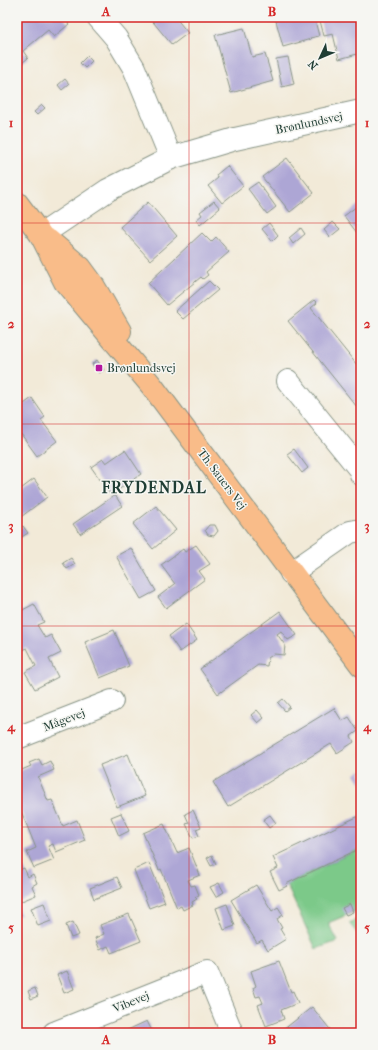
<svg xmlns="http://www.w3.org/2000/svg" width="378" height="1050" viewBox="0 0 378 1050" font-family="'IM FELL French Canon',serif">
<rect width="100%" height="100%" fill="#f6f6f2"/>
<filter id="ink" filterUnits="userSpaceOnUse"><feTurbulence type="fractalNoise" baseFrequency=".025" numOctaves="2"/><feDisplacementMap in="SourceGraphic" scale="8" xChannelSelector="R" yChannelSelector="G"/><feConvolveMatrix kernelMatrix="1 2 1 2 8 2 1 2 1" color-interpolation-filters="sRGB"/></filter>
<filter id="wash" filterUnits="userSpaceOnUse"><feTurbulence type="fractalNoise" baseFrequency=".012" numOctaves="4" result="noise"/><feDisplacementMap in="SourceGraphic" scale="16" xChannelSelector="R" yChannelSelector="G"/><feGaussianBlur stdDeviation="0.9" result="paint"/><feColorMatrix in="noise" values="0 0 0 0 0 0 0 0 0 0 0 0 0 0 0 0 0 1.4 0 .05"/><feComposite in="paint" operator="in"/></filter>
<g filter="url(#wash)">
<rect width="100%" height="100%" fill="#f2ead8"/>
<g fill="#7cc989" stroke="#4e835e">
<polygon points="361,848 361,909 328,923 338,941 316,949 286,884"/>
<polygon points="361,918 361,938 349,923"/>
</g>
<g id="blocks">
<g fill="#ada6d5">
<polygon points="22,17 63,17 69,24 54,37 48,30 23,51 28,58 17,67 17,21"/>
<polygon points="149,17 175,17 188,33 172,45"/>
<polygon points="275,17 314,17 319,36 310,38 311,39 283,47"/>
<polygon points="319,17 361,17 361,53 339,59 333,34 324,36"/>
<polygon points="244,28 252,57 265,54 273,81 231,93 215,35"/>
<polygon points="87,56 92,61 85,68 80,63"/>
<polygon points="288,57 294,84 282,87 276,59"/>
<polygon points="65,79 69,84 62,90 58,85"/>
<polygon points="42,105 45,108 37,115 34,112"/>
<polygon points="287,158 314,193 290,212 262,177"/>
<polygon points="227,166 243,186 222,203 208,186 218,178 216,175"/>
<polygon points="258,182 276,207 267,214 248,189"/>
<polygon points="214,201 220,208 200,225 196,220 202,215 200,212"/>
<polygon points="148,202 177,236 150,260 120,227"/>
<polygon points="361,203 361,238 344,216"/>
<polygon points="333,222 340,229 330,237 324,230"/>
<polygon points="269,223 278,235 272,241 262,229"/>
<polygon points="301,228 305,234 293,244 289,238"/>
<polygon points="202,233 211,242 216,237 229,252 206,272 208,275 203,279 201,277 167,305 148,283"/>
<polygon points="209,281 218,290 183,319 175,311"/>
<polygon points="314,300 317,303 311,308 361,370 361,412 288,321"/>
<polygon points="97,360 104,370 99,373 92,364"/>
<polygon points="32,398 45,417 41,420 57,441 37,456 21,434 17,437 17,409"/>
<polygon points="294,449 308,468 302,473 287,454"/>
<polygon points="125,450 141,474 111,495 91,467 103,459 106,463"/>
<polygon points="34,479 47,497 17,520 17,492"/>
<polygon points="115,495 122,506 80,534 73,524"/>
<polygon points="156,506 176,530 153,549 133,524"/>
<polygon points="209,525 215,525 218,531 214,536 208,535 205,530"/>
<polygon points="23,526 28,533 17,540 17,529"/>
<polygon points="196,545 210,564 199,571 205,579 166,608 158,597 175,584 161,565 183,549 185,552"/>
<polygon points="131,548 156,591 141,599 116,556"/>
<polygon points="71,558 75,564 67,569 63,563"/>
<polygon points="34,604 44,622 37,625 45,638 51,635 61,653 49,659 58,677 35,689 25,672 36,666 27,648 21,651 17,645 17,634 19,633 17,630 17,613"/>
<polygon points="280,611 297,635 288,640 281,631 277,634 285,645 284,655 274,654 268,658 267,666 258,665 218,694 200,669"/>
<polygon points="186,624 197,640 180,652 169,636"/>
<polygon points="114,630 129,666 100,678 85,642"/>
<polygon points="283,699 290,707 285,711 278,703"/>
<polygon points="334,708 342,721 349,717 358,731 351,736 354,742 337,753 331,744 228,807 213,782"/>
<polygon points="257,710 264,718 258,723 251,715"/>
<polygon points="128,754 145,796 117,807 100,765"/>
<polygon points="39,759 42,765 50,761 54,770 38,777 48,801 52,800 63,826 77,820 85,840 56,852 53,844 48,846 54,860 34,868 27,852 36,848 17,801 17,772 31,766 29,763"/>
<polygon points="361,770 361,783 355,774"/>
<polygon points="193,810 201,827 196,829 199,836 193,838 186,824 189,823 185,814"/>
<polygon points="121,813 129,831 119,836 111,817"/>
<polygon points="270,815 276,823 269,828 263,820"/>
<polygon points="361,815 361,848 286,884 287,886 279,890 270,872 278,868 273,857"/>
<polygon points="164,824 177,853 189,848 200,875 188,880 191,886 195,885 199,895 195,897 197,899 192,902 193,905 183,910 181,906 177,908 161,869 159,870 143,833"/>
<polygon points="212,855 216,864 211,866 207,858"/>
<polygon points="149,863 165,902 149,908 134,870"/>
<polygon points="24,868 28,877 33,874 37,883 32,886 36,895 17,903 17,871"/>
<polygon points="117,877 122,888 94,899 90,888"/>
<polygon points="219,883 224,892 216,897 210,887"/>
<polygon points="256,885 272,911 278,907 283,915 277,919 282,928 280,929 286,939 268,950 262,940 257,943 231,900"/>
<polygon points="44,903 51,921 38,926 31,908"/>
<polygon points="227,904 235,926 224,930 216,908"/>
<polygon points="350,904 353,912 346,915 342,908"/>
<polygon points="17,907 21,915 17,916"/>
<polygon points="129,914 141,941 111,953 108,946 100,950 95,938 104,934 100,925"/>
<polygon points="73,922 79,935 71,938 66,925"/>
<polygon points="279,961 291,992 293,991 298,1003 281,1010 284,1019 266,1026 258,1005 263,1003 260,996 256,997 253,988 256,986 251,971"/>
<polygon points="67,971 74,989 64,993 57,975"/>
<polygon points="35,988 38,996 31,999 28,991"/>
<polygon points="312,1007 333,1033 286,1033 283,1030"/>
<polygon points="147,1021 153,1033 121,1033"/>
</g>
</g>
</g>
<g filter="url(#ink)">
<use href="#blocks" fill-opacity="0" stroke="#889486" stroke-width="1"/>
<g fill="none" stroke-linecap="round" stroke-linejoin="round">
<g stroke="#889486" stroke-width="24">
<g id="minor">
<polyline points="98,17 116,38 134,68 171,158"/>
<polyline points="41,235 108,190 171,158 235,139 361,111"/>
<polyline points="288,381 361,471 361,474"/>
<polyline points="291,573 350,532 361,530"/>
<polyline points="17,738 112,701"/>
<polyline points="54,1033 207,972 232,1033"/>
</g>
</g>
<g stroke="#889486" stroke-width="24">
<g id="major">
<polyline points="17,203 41,235 65,282 152,386 361,665"/>
<polyline points="48,240 81,268 92,283 120,331"/>
</g>
</g>
<use href="#minor" stroke="#fff" stroke-width="22"/>
<use href="#major" stroke="#f9bc89" stroke-width="22"/>
</g>
</g>
<path fill="none" stroke="#d62828" stroke-width="1" stroke-opacity="0.55" d="M 189,17 L 189,1033M 17,223 L 361,223M 17,424 L 361,424M 17,626 L 361,626M 17,827 L 361,827"/>
<rect fill="#b5179e" stroke="#f6f6f2" stroke-width="1.5" x="95" y="364" width="8" height="8" rx="2"/>
<g text-anchor="middle" dominant-baseline="central" stroke-width="3" stroke-linejoin="round" paint-order="stroke">
<g font-size="12" fill="#1f3d34" stroke="#f6f6f2">
<text transform="translate(309 123) rotate(-12)">Brønlundsvej</text>
<text transform="translate(222 479) rotate(53)">Th. Sauers Vej</text>
<text transform="translate(64 720) rotate(-21)">Mågevej</text>
<text transform="translate(131 1002) rotate(-22)">Vibevej</text>
</g>
<g font-size="12" fill="#1f3d34" stroke="#f6f6f2" text-anchor="start">
<text x="107" y="368">Brønlundsvej</text>
</g>
<g font-size="16" font-weight="bold" letter-spacing="1" fill="#1f3d34" stroke="#f6f6f2">
<text x="154" y="487">FRYDENDAL</text>
</g>
</g>
<rect width="378" height="1050" fill="none" stroke="#f6f6f2" stroke-width="44"/>
<g transform="translate(320 58) rotate(226)" stroke="#f6f6f2" stroke-width="3" paint-order="stroke">
<path d="M0-3L7 15L0 10L-7 15Z" fill="#1f3d34"/>
<text y="-6" font-size="11" font-weight="bold" text-anchor="middle" fill="#1f3d34">N</text>
</g>
<rect x="22" y="22" width="334" height="1006" fill="none" stroke="#d62828" stroke-width="1.5"/>
<g font-size="13" text-anchor="middle" font-weight="bold" fill="#d62828">
<text x="106" y="16">A</text>
<text x="272" y="16">B</text>
<text x="11" y="127">1</text>
<text x="367" y="127">1</text>
<text x="11" y="328">2</text>
<text x="367" y="328">2</text>
<text x="11" y="530">3</text>
<text x="367" y="530">3</text>
<text x="11" y="731">4</text>
<text x="367" y="731">4</text>
<text x="11" y="932">5</text>
<text x="367" y="932">5</text>
<text x="106" y="1044">A</text>
<text x="272" y="1044">B</text>
</g>
</svg>
